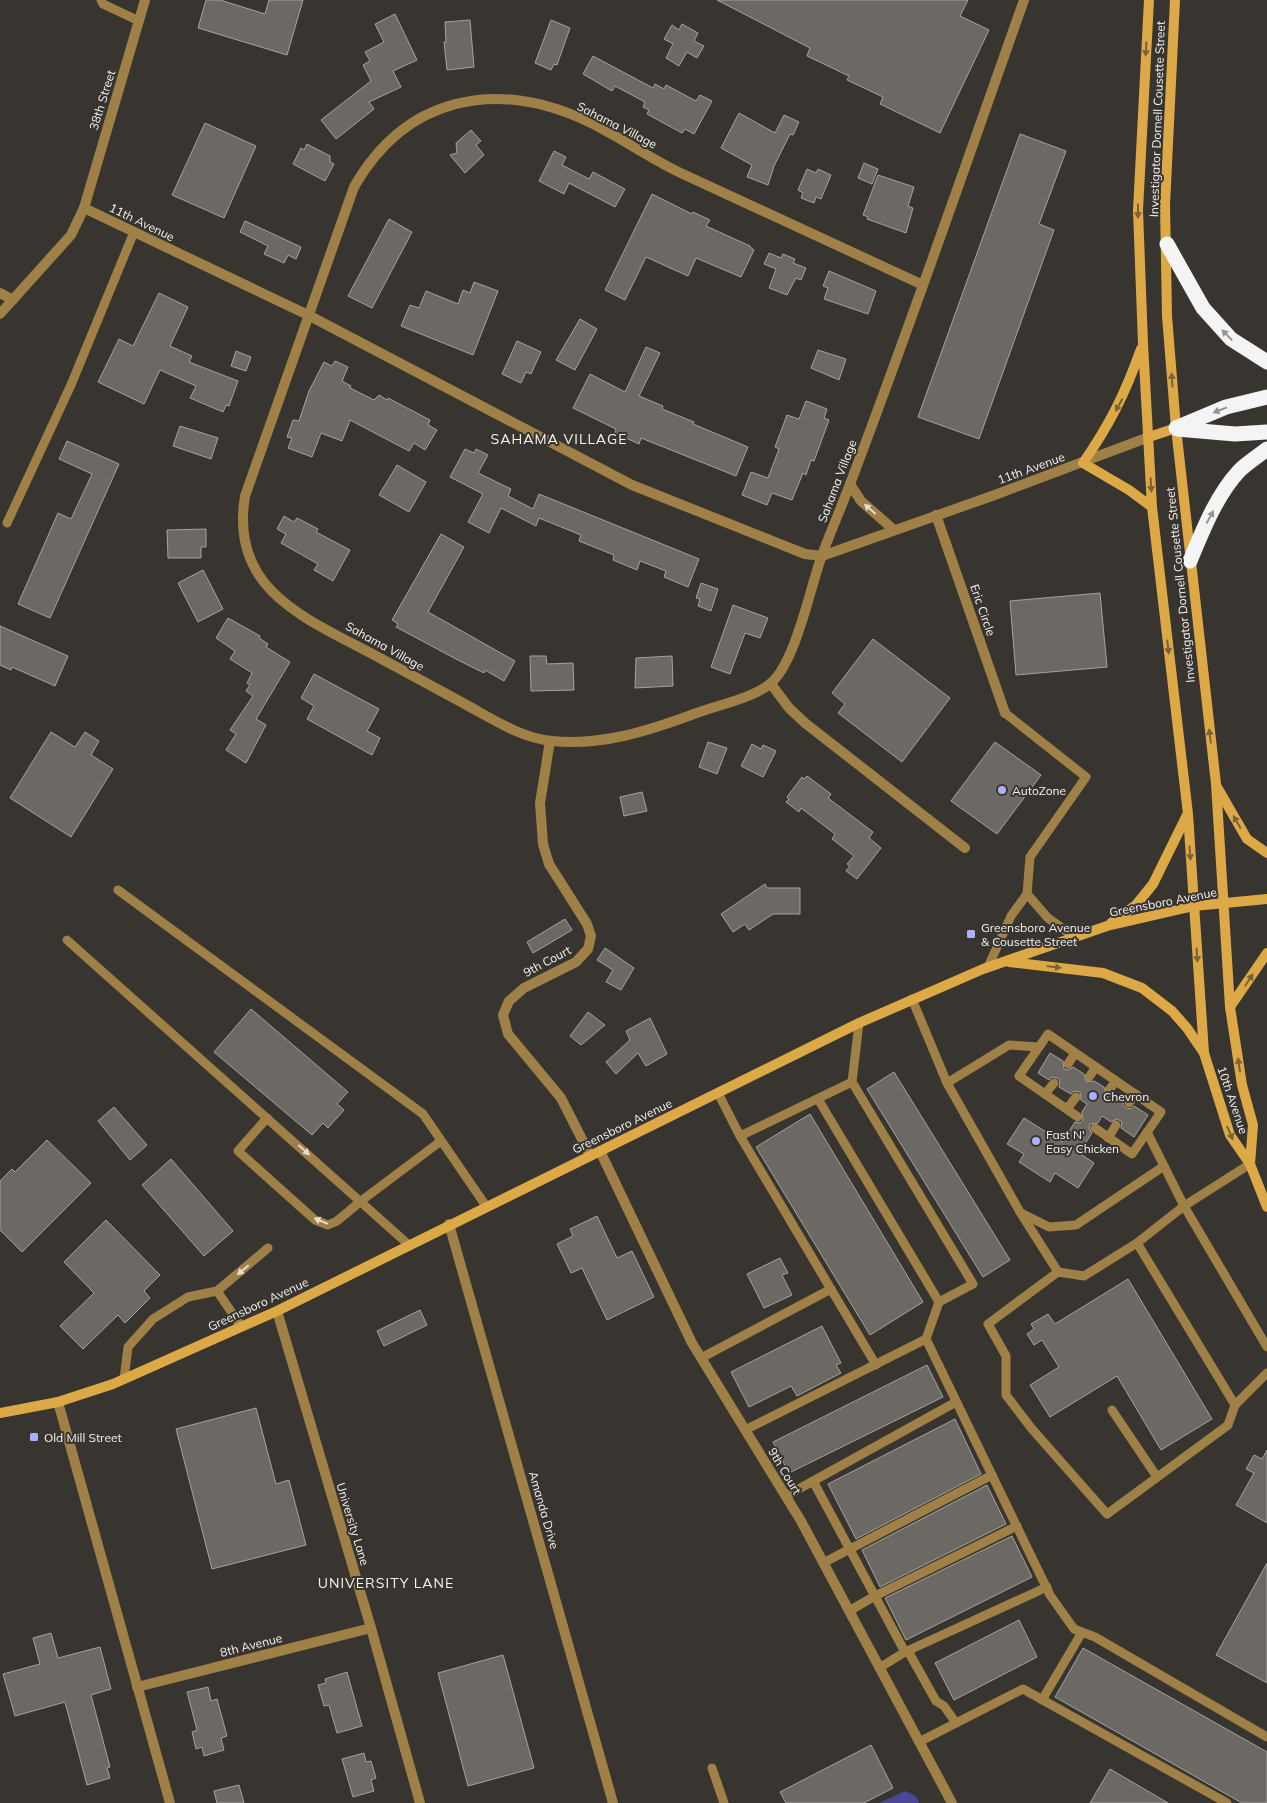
<svg xmlns="http://www.w3.org/2000/svg" width="1267" height="1803" viewBox="0 0 1267 1803" font-family="Mulish,sans-serif">
<rect width="100%" height="100%" fill="#383531"/>
<polygon fill="#4a4796" points="905,1791 916,1796 919,1803 879,1803"/>
<g fill="#6c6964" stroke="#a6a39e">
<polygon points="206,0 220,0 265,14 269,0 303,0 287,55 198,28"/>
<polygon points="717,0 968,0 960,16 989,30 940,133 880,104 883,97 847,80 849,76 807,56 810,48"/>
<polygon points="395,14 417,60 393,71 401,87 369,102 374,109 336,139 321,120 371,81 363,65 370,61 365,52 384,42 375,24"/>
<polygon points="470,20 474,67 447,70 444,42 446,42 445,22"/>
<polygon points="551,20 570,28 557,65 554,64 551,70 535,63"/>
<polygon points="682,24 698,33 694,41 704,46 697,58 687,52 679,66 666,58 673,44 664,39 672,25 679,30"/>
<polygon points="593,56 653,88 655,84 664,89 666,85 696,101 700,95 712,101 694,134 685,129 682,133 647,114 649,110 643,107 645,102 615,86 612,91 583,74"/>
<polygon points="739,113 775,133 784,115 799,122 793,135 790,134 774,166 768,185 747,177 752,165 721,148"/>
<polygon points="205,123 256,146 224,218 172,195"/>
<polygon points="471,130 481,141 476,145 484,155 465,173 450,155 457,153 456,143"/>
<polygon points="1020,134 1066,151 1039,224 1054,230 979,439 918,417"/>
<polygon points="307,144 330,156 330,162 334,164 325,181 293,164 301,148 304,150"/>
<polygon points="554,151 566,157 562,165 589,179 593,172 625,189 615,207 569,183 564,194 539,181"/>
<polygon points="864,163 878,169 872,184 858,178"/>
<polygon points="807,169 816,173 818,169 831,175 821,199 816,197 814,203 801,198 803,193 798,190"/>
<polygon points="878,175 914,187 908,206 913,208 906,233 867,219 868,217 863,215"/>
<polygon points="652,194 692,214 693,212 710,220 706,226 750,246 750,247 754,250 741,277 696,258 688,276 646,257 625,300 605,290"/>
<polygon points="389,219 412,232 372,308 348,296"/>
<polygon points="245,221 301,247 296,259 288,255 284,263 264,254 268,246 240,232"/>
<polygon points="769,253 781,258 783,254 795,259 793,263 806,268 801,280 796,278 787,295 769,288 776,269 764,264"/>
<polygon points="829,271 876,291 868,314 824,299 828,288 823,286"/>
<polygon points="474,282 498,291 473,355 401,326 410,305 419,308 426,291 458,304 463,290 470,293"/>
<polygon points="159,293 188,307 170,346 192,356 189,362 238,381 229,406 226,405 223,412 190,398 196,386 160,370 144,404 98,382 119,339 133,346"/>
<polygon points="580,319 597,329 575,370 556,360"/>
<polygon points="517,341 541,352 531,374 526,372 521,383 502,374"/>
<polygon points="646,347 660,353 639,396 663,406 662,409 694,422 693,424 748,447 736,476 641,438 639,444 615,433 616,429 573,408 590,374 625,392"/>
<polygon points="818,350 846,359 839,380 811,368"/>
<polygon points="236,351 251,357 246,371 231,366"/>
<polygon points="335,361 348,367 342,381 351,386 350,388 374,400 379,395 387,400 388,398 430,420 428,425 437,430 425,450 414,443 409,451 350,420 342,441 321,433 312,457 288,448 292,438 287,437 293,420 299,421 309,391 324,362 332,366"/>
<polygon points="806,401 827,409 824,418 829,420 814,461 811,460 806,475 803,473 792,500 772,493 767,505 742,495 751,472 768,478 779,449 775,447 787,415 799,419"/>
<polygon points="180,426 218,438 211,459 173,446"/>
<polygon points="67,441 119,464 50,618 18,604 58,513 71,519 92,474 59,459"/>
<polygon points="465,449 474,453 476,449 488,455 478,473 511,489 508,496 533,509 539,494 699,559 688,587 664,577 666,571 640,561 637,570 613,560 614,555 579,541 581,535 539,518 536,526 501,508 489,533 468,522 483,494 450,477"/>
<polygon points="397,465 426,482 409,512 379,495"/>
<polygon points="284,516 294,522 297,518 318,529 316,532 350,550 333,581 314,570 318,564 281,543 286,534 277,529"/>
<polygon points="206,529 206,547 201,547 201,558 168,558 167,530"/>
<polygon points="441,534 464,547 428,612 515,661 504,681 485,670 484,673 456,659 396,627 398,624 392,620"/>
<polygon points="203,570 223,609 198,622 178,583"/>
<polygon points="701,583 718,589 711,611 698,606 700,599 696,598"/>
<polygon points="1100,593 1107,667 1016,675 1010,601"/>
<polygon points="733,605 768,618 760,638 745,633 730,674 711,667"/>
<polygon points="228,618 260,636 259,638 268,644 266,647 290,662 256,719 266,725 246,763 226,750 236,734 230,730 253,696 246,691 250,685 247,683 252,673 230,659 235,651 216,638"/>
<polygon points="0,626 68,656 55,686 12,667 11,670 0,665"/>
<polygon points="873,639 950,698 902,762 838,713 845,704 832,693"/>
<polygon points="530,656 546,656 547,664 573,663 574,690 531,691"/>
<polygon points="672,656 673,686 635,688 636,658"/>
<polygon points="314,674 379,709 367,731 380,738 372,755 307,719 314,706 301,698"/>
<polygon points="51,732 75,747 85,732 99,741 91,755 113,769 71,837 10,798"/>
<polygon points="708,742 727,748 717,774 699,767"/>
<polygon points="995,742 1041,775 997,834 951,801"/>
<polygon points="752,744 761,749 763,745 776,751 763,777 741,766"/>
<polygon points="807,776 831,794 828,798 873,832 869,838 881,848 857,879 846,871 850,866 847,864 854,856 832,839 835,834 801,808 799,812 786,802 789,799 787,797 802,777 804,779"/>
<polygon points="642,792 647,811 624,816 620,797"/>
<polygon points="765,884 767,888 800,888 800,914 773,914 749,930 745,924 733,932 721,914"/>
<polygon points="565,919 572,930 533,953 527,942"/>
<polygon points="605,948 634,968 621,990 606,982 613,970 597,960"/>
<polygon points="251,1009 348,1092 337,1104 344,1110 328,1128 323,1123 312,1135 214,1052"/>
<polygon points="588,1012 605,1025 581,1045 570,1036"/>
<polygon points="650,1018 667,1054 646,1066 638,1053 616,1074 606,1062 630,1040 626,1031"/>
<polygon points="1050,1053 1063,1061 1064,1069 1068,1070 1073,1067 1084,1074 1086,1082 1094,1081 1104,1087 1106,1095 1114,1094 1124,1100 1123,1105 1126,1108 1131,1109 1134,1106 1148,1115 1134,1137 1121,1128 1122,1122 1117,1119 1111,1122 1102,1116 1098,1123 1090,1124 1089,1128 1092,1133 1079,1153 1094,1163 1078,1188 1055,1173 1050,1182 1019,1162 1024,1154 1007,1144 1024,1118 1062,1142 1075,1122 1080,1123 1083,1120 1082,1112 1087,1104 1081,1100 1080,1092 1074,1091 1071,1094 1059,1087 1060,1081 1058,1078 1052,1077 1049,1080 1038,1073"/>
<polygon points="894,1072 1010,1260 983,1277 867,1089"/>
<polygon points="114,1107 147,1145 130,1160 98,1121"/>
<polygon points="810,1114 923,1302 870,1335 756,1147"/>
<polygon points="47,1140 91,1183 22,1252 0,1230 0,1181 12,1169 15,1172"/>
<polygon points="171,1159 233,1231 204,1256 142,1185"/>
<polygon points="597,1216 617,1258 632,1251 654,1297 607,1320 582,1268 571,1273 557,1244 573,1236 570,1229"/>
<polygon points="106,1220 160,1275 144,1291 150,1298 125,1323 118,1315 83,1349 60,1326 94,1293 64,1262"/>
<polygon points="780,1258 788,1273 782,1275 792,1295 764,1308 747,1274"/>
<polygon points="1128,1279 1212,1419 1161,1450 1117,1376 1050,1417 1030,1385 1059,1367 1042,1340 1034,1345 1027,1334 1034,1329 1031,1324 1048,1314 1055,1324"/>
<polygon points="420,1310 427,1325 384,1346 377,1331"/>
<polygon points="822,1326 841,1363 836,1365 841,1373 797,1396 791,1386 749,1407 731,1372"/>
<polygon points="927,1365 943,1397 789,1473 773,1442"/>
<polygon points="256,1408 276,1484 289,1480 306,1545 212,1569 176,1429"/>
<polygon points="955,1419 981,1474 856,1539 828,1484"/>
<polygon points="1267,1450 1267,1523 1236,1505 1254,1473 1246,1469 1254,1455 1262,1459"/>
<polygon points="987,1485 1006,1524 880,1587 862,1550"/>
<polygon points="1012,1536 1032,1577 906,1640 885,1598"/>
<polygon points="1267,1563 1267,1683 1216,1655"/>
<polygon points="1019,1620 1037,1657 954,1700 935,1663"/>
<polygon points="51,1633 58,1658 100,1647 111,1689 91,1695 110,1767 107,1768 110,1778 87,1785 65,1702 15,1716 3,1674 40,1664 33,1638"/>
<polygon points="1083,1648 1267,1752 1267,1803 1242,1803 1055,1697"/>
<polygon points="503,1655 534,1768 468,1786 438,1673"/>
<polygon points="347,1672 362,1726 337,1733 329,1705 324,1706 318,1685 326,1683 325,1679"/>
<polygon points="208,1687 211,1701 217,1699 227,1736 221,1738 224,1750 204,1756 202,1747 196,1749 192,1732 197,1730 187,1692"/>
<polygon points="871,1745 893,1788 864,1803 786,1803 780,1792"/>
<polygon points="364,1753 366,1762 371,1761 376,1778 371,1780 374,1791 353,1797 342,1759"/>
<polygon points="1110,1769 1168,1803 1090,1803"/>
<polygon points="239,1785 244,1803 217,1803 214,1791"/>
</g>
<g fill="none" stroke-linecap="round" stroke-linejoin="round">
<g stroke="#9f8046" stroke-width="9">
<polyline points="101,0 103,4 139,21"/>
<polyline points="7,523 71,385 134,232"/>
<polyline points="118,890 423,1114 486,1206"/>
<polyline points="1027,894 1048,918 1073,936"/>
<polyline points="67,940 409,1245"/>
<polyline points="988,967 1011,916 1027,894 1030,857 1086,777 1005,713"/>
<polyline points="912,999 947,1083 1020,1212 1058,1272"/>
<polyline points="1068,1064 1075,1053"/>
<polyline points="1089,1077 1096,1067"/>
<polyline points="947,1083 1009,1045 1039,1047"/>
<polyline points="1109,1090 1116,1081"/>
<polyline points="718,1093 740,1136 852,1082"/>
<polyline points="1045,1094 1054,1083"/>
<polyline points="818,1099 939,1302 973,1284 852,1082 859,1023"/>
<polyline points="1129,1103 1136,1094"/>
<polyline points="1067,1109 1076,1097"/>
<polyline points="1078,1117 1019,1076 1048,1034 1161,1112 1132,1154 1095,1128"/>
<polyline points="267,1118 238,1151 315,1220 328,1225 337,1221 361,1201 441,1141"/>
<polyline points="1147,1132 1184,1206 1267,1347"/>
<polyline points="740,1136 876,1365"/>
<polyline points="1108,1138 1116,1125"/>
<polyline points="1021,1213 1049,1227 1076,1225 1164,1166"/>
<polyline points="1137,1243 1235,1405 1267,1373"/>
<polyline points="217,1291 241,1326"/>
<polyline points="939,1302 926,1339 1050,1595 1074,1629 1095,1637 1267,1737"/>
<polyline points="701,1358 831,1289"/>
<polyline points="124,1379 128,1347 153,1319 188,1297 217,1291 268,1248"/>
<polyline points="1235,1405 1228,1425 1107,1514 1032,1429 1006,1395 1006,1356 988,1324 1058,1272 1084,1276 1137,1243 1184,1206 1250,1164"/>
<polyline points="1112,1410 1157,1477"/>
<polyline points="745,1430 926,1339"/>
<polyline points="813,1481 905,1652 879,1668"/>
<polyline points="786,1496 956,1402"/>
<polyline points="823,1563 992,1475"/>
<polyline points="849,1611 875,1596 1017,1526"/>
<polyline points="908,1651 936,1701 944,1706 956,1723 1023,1689 1227,1803"/>
<polyline points="905,1652 1047,1587"/>
<polyline points="1042,1700 1081,1634"/>
<polyline points="919,1742 956,1723"/>
<polyline points="712,1768 724,1803"/>
</g>
<g stroke="#9f8046" stroke-width="10">
<polyline points="84,208 308,315 632,485 805,554 822,556 992,496 1149,437"/>
<path d="M 923,285 C 843,248 764,211 685,175 C 652,160 622,138 589,122 C 496,78 406,96 354,187 L 245,496 C 229,592 308,619 378,657 C 406,672 435,688 463,703 C 491,718 520,738 552,741 C 602,746 648,731 694,714 C 715,706 756,697 771,683 C 796,661 810,588 822,555 C 831,531 841,508 850,484 C 911,324 967,161 1024,0"/>
<polyline points="0,293 13,300"/>
<polyline points="0,314 71,235 84,208 145,0"/>
<polyline points="850,484 861,501 894,530"/>
<polyline points="936,515 1005,713"/>
<polyline points="771,684 789,708 805,723 965,848"/>
<polyline points="550,741 540,803 543,844 549,864 587,924 591,936 588,949 576,962 524,988 509,1001 503,1015 508,1034 561,1098 590,1155"/>
<polyline points="600,1151 692,1343 801,1521 952,1803"/>
<polyline points="449,1224 613,1803"/>
<polyline points="58,1402 170,1803"/>
<polyline points="137,1687 371,1628"/>
</g>
<polyline stroke="#9f8046" stroke-width="10" points="277,1311 371,1628 420,1803"/>
<g stroke="#dca946" stroke-width="10">
<polyline points="1149,0 1138,210 1143,344 1152,507 1188,814 1204,1053"/>
<polyline points="1175,0 1165,205 1167,316 1176,428 1216,784 1230,1007 1242,1085 1253,1125 1250,1164"/>
<path d="M 1141,349 C 1125,394 1110,424 1083,463 L 1129,490 L 1152,507"/>
<polyline points="1149,437 1176,428"/>
<polyline points="1217,787 1247,839 1267,853"/>
<polyline points="1111,923 1136,905 1153,884 1187,815"/>
<polyline points="1009,962 1103,973 1142,988 1172,1011 1187,1028 1204,1053 1230,1135 1250,1164 1267,1207"/>
<polyline points="1230,1007 1267,953"/>
<polyline points="0,1413 58,1402 113,1384 277,1311 859,1023 983,969 1107,926 1194,906 1267,899"/>
</g>
<g stroke="#f4f4f4" stroke-width="15">
<polyline points="1167,244 1203,308 1231,339 1267,362"/>
<polyline points="1176,428 1226,407 1267,397"/>
<polyline points="1177,429 1235,434 1267,432"/>
<path d="M 1190,561 C 1203,530 1216,496 1239,471 C 1247,463 1258,456 1267,449"/>
</g>
</g>
<defs><path id="oneway-solid" d="M-6-.8H1V-3.2L6.5 0L1 3.2V.8H-6Z" transform="scale(1.25)"/></defs>
<g fill="#7a6339">
<use href="#oneway-solid" transform="translate(1146 49) rotate(93)"/>
<use href="#oneway-solid" transform="translate(1138 211) rotate(90)"/>
<use href="#oneway-solid" transform="translate(1172 380) rotate(-94)"/>
<use href="#oneway-solid" transform="translate(1119 405) rotate(119)"/>
<use href="#oneway-solid" transform="translate(1151 485) rotate(87)"/>
<use href="#oneway-solid" transform="translate(1168 647) rotate(83)"/>
<use href="#oneway-solid" transform="translate(1210 736) rotate(-97)"/>
<use href="#oneway-solid" transform="translate(1237 822) rotate(-120)"/>
<use href="#oneway-solid" transform="translate(1190 853) rotate(86)"/>
<use href="#oneway-solid" transform="translate(1197 955) rotate(86)"/>
<use href="#oneway-solid" transform="translate(1054 967) rotate(7)"/>
<use href="#oneway-solid" transform="translate(1249 980) rotate(-56)"/>
<use href="#oneway-solid" transform="translate(1239 1065) rotate(-98)"/>
<use href="#oneway-solid" transform="translate(1230 1133) rotate(66)"/>
</g>
<g fill="#969492">
<use href="#oneway-solid" transform="translate(1227 335) rotate(-134)"/>
<use href="#oneway-solid" transform="translate(1220 410) rotate(159)"/>
<use href="#oneway-solid" transform="translate(1210 517) rotate(-61)"/>
</g>
<g fill="#e4dcce">
<use href="#oneway-solid" transform="translate(870 509) rotate(-139)"/>
<use href="#oneway-solid" transform="translate(304 1150) rotate(42)"/>
<use href="#oneway-solid" transform="translate(321 1221) rotate(-157)"/>
<use href="#oneway-solid" transform="translate(243 1270) rotate(140)"/>
</g>
<g fill="#acaffb" stroke="#383531" stroke-width="2">
<circle cx="1002" cy="790" r="5"/>
<rect x="966" y="929" width="10" height="10" rx="2.5"/>
<circle cx="1093" cy="1096" r="5"/>
<circle cx="1036" cy="1141" r="5"/>
<rect x="29" y="1432" width="10" height="10" rx="2.5"/>
</g>
<g text-anchor="middle" dominant-baseline="central" stroke-width="4" stroke-linejoin="round" paint-order="stroke">
<g font-size="12" fill="#f5f3f0" stroke="#383531">
<text transform="translate(102 100) rotate(-73)">38th Street</text>
<text transform="translate(1157 119) rotate(-88)">Investigator Dornell Cousette Street</text>
<text transform="translate(617 125) rotate(27)">Sahama Village</text>
<text transform="translate(142 222) rotate(26)">11th Avenue</text>
<text transform="translate(1031 468) rotate(-20)">11th Avenue</text>
<text transform="translate(837 481) rotate(-69)">Sahama Village</text>
<text transform="translate(1180 585) rotate(-96)">Investigator Dornell Cousette Street</text>
<text transform="translate(983 610) rotate(71)">Eric Circle</text>
<text transform="translate(385 646) rotate(29)">Sahama Village</text>
<text transform="translate(1163 902) rotate(-11)">Greensboro Avenue</text>
<text transform="translate(547 961) rotate(-28)">9th Court</text>
<text transform="translate(1233 1100) rotate(71)">10th Avenue</text>
<text transform="translate(622 1126) rotate(-26)">Greensboro Avenue</text>
<text transform="translate(258 1304) rotate(-25)">Greensboro Avenue</text>
<text transform="translate(785 1471) rotate(59)">9th Court</text>
<text transform="translate(544 1510) rotate(74)">Amanda Drive</text>
<text transform="translate(353 1524) rotate(73)">University Lane</text>
<text transform="translate(251 1645) rotate(-14)">8th Avenue</text>
</g>
<g font-size="12" fill="#f5f3f0" stroke="#383531" text-anchor="start">
<text x="1012" y="790">AutoZone</text>
<text x="981" y="927">Greensboro Avenue<tspan x="981" dy="14">&amp; Cousette Street</tspan></text>
<text x="1103" y="1096">Chevron</text>
<text x="1046" y="1134">Fast N'<tspan x="1046" dy="14">Easy Chicken</tspan></text>
<text x="44" y="1437">Old Mill Street</text>
</g>
<g font-size="14" letter-spacing="1" fill="#f5f3f0" stroke="#383531">
<text x="559" y="439">SAHAMA VILLAGE</text>
<text x="386" y="1583">UNIVERSITY LANE</text>
</g>
</g>
</svg>
